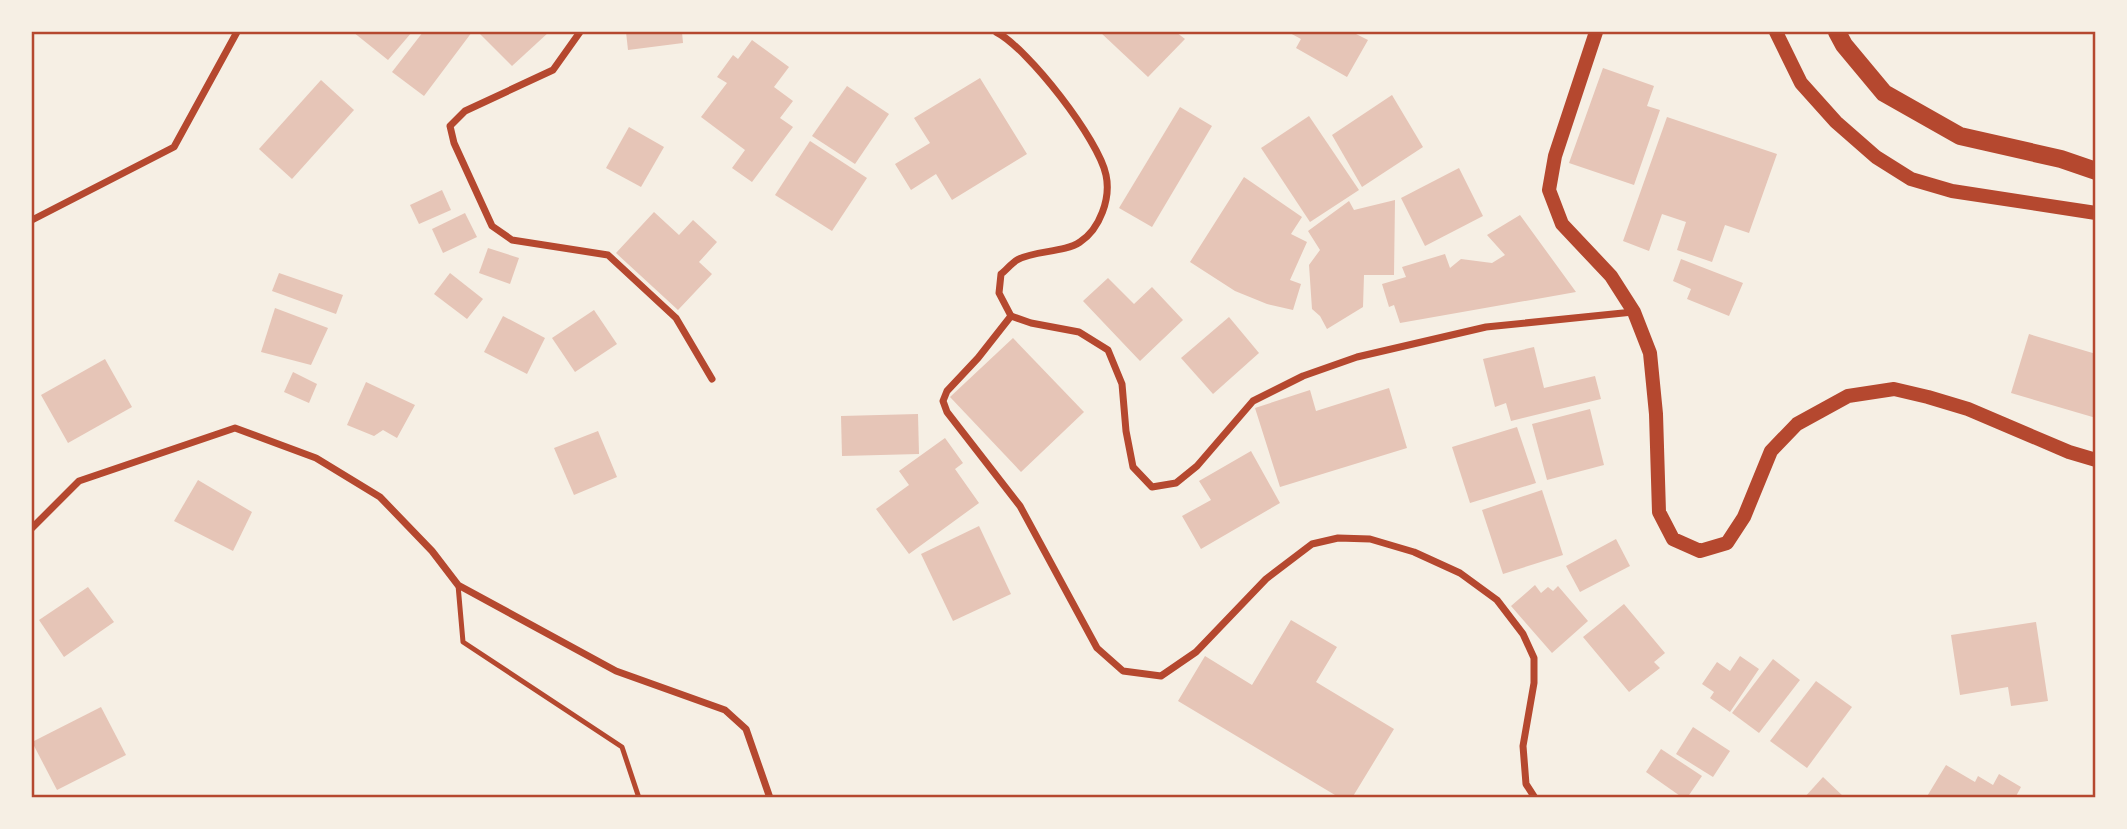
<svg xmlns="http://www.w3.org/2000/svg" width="2127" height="829" viewBox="0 0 2127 829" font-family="'Zilla Slab',serif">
<rect width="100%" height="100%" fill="#f6efe4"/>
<g fill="#e6c5b7">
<polygon points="353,32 412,32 388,60"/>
<polygon points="423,32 472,32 424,96 392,72"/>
<polygon points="478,32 549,32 512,66"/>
<polygon points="626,32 682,32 683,43 628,50"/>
<polygon points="1100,32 1176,32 1185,39 1148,77"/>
<polygon points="1288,32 1352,32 1368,40 1347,77 1296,48 1301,39"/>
<polygon points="752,40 789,67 774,87 793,101 780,118 793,127 752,182 732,168 745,150 701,117 727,83 717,77 733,55 738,59"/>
<polygon points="1603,68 1654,86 1647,106 1660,110 1634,185 1569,163"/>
<polygon points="980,78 1027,154 952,200 936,174 911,190 895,164 930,143 914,118"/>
<polygon points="321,80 354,110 292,179 259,149"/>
<polygon points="847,86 889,114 855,164 812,136"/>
<polygon points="1392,95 1423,147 1362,187 1332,135"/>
<polygon points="1180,107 1212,126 1152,227 1119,208"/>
<polygon points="1309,116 1359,190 1310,222 1261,148"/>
<polygon points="1667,117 1777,154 1749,233 1725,225 1712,262 1677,250 1686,222 1662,214 1649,251 1623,241"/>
<polygon points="629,127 664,147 641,187 606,168"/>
<polygon points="810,141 867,178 832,231 775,195"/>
<polygon points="1459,168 1483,216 1425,246 1401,198"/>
<polygon points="1244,177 1302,217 1291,234 1307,242 1290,280 1301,284 1293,310 1267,304 1235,291 1190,262"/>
<polygon points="442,190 451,210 419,224 410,205"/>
<polygon points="1395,200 1394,275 1364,275 1363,307 1327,329 1320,316 1312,309 1309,265 1320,250 1308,231 1349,201 1354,210"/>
<polygon points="654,212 679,235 693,220 717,242 699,262 712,274 678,310 616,253"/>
<polygon points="465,213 477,237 443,253 432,229"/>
<polygon points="1520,215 1576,292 1400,323 1394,305 1389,307 1382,284 1406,277 1402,267 1445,254 1450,268 1461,259 1492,263 1505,255 1487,235"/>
<polygon points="488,248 519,258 510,284 479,273"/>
<polygon points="1681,259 1743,283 1729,316 1687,299 1691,289 1673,281"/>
<polygon points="279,273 343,295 336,314 272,291"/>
<polygon points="450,273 483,299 467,319 434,294"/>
<polygon points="1108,278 1134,304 1152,287 1183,320 1140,361 1083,301"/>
<polygon points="275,308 328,328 311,365 261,352"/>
<polygon points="594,310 617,344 575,372 552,338"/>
<polygon points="503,316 545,338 527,374 484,352"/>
<polygon points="1229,317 1259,353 1213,394 1181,358"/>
<polygon points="2029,334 2096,354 2096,418 2011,393"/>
<polygon points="1013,338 1084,412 1021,472 950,397"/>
<polygon points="1534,347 1544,388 1595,376 1601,399 1511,421 1506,403 1495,407 1483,359"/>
<polygon points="105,359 132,407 68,443 41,395"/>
<polygon points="293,372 317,384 309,403 284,392"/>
<polygon points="366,382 415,405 397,438 383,430 374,436 347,425"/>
<polygon points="1389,388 1407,448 1280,487 1255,408 1310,390 1316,411"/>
<polygon points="1590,409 1604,465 1547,480 1532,424"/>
<polygon points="918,414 919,454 842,456 841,416"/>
<polygon points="1517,427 1536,483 1470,503 1452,447"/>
<polygon points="598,431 617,477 574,495 554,448"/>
<polygon points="945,438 963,463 955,469 979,503 909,554 876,509 909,485 899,471"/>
<polygon points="1251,451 1280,503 1201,549 1182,516 1211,500 1199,481"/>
<polygon points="198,480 252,512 233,551 174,521"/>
<polygon points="1542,490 1563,555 1503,574 1482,510"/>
<polygon points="979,526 1011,594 953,621 921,554"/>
<polygon points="1616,539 1630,566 1580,592 1566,566"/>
<polygon points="1535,585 1541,593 1548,587 1553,591 1558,586 1588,621 1552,653 1511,606"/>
<polygon points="88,587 114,622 64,657 39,620"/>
<polygon points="1624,604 1665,653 1654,662 1660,668 1629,692 1583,637"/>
<polygon points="1291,620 1337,647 1316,682 1394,729 1352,798 1340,798 1178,701 1205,656 1252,685"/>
<polygon points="2036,622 2048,701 2011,706 2008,687 1960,695 1951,635"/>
<polygon points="1740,656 1759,669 1730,712 1710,698 1714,692 1702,684 1717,662 1730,671"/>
<polygon points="1773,659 1800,680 1759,733 1732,713"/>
<polygon points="1816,681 1852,707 1807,768 1770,741"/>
<polygon points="101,707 126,755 57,790 32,742"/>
<polygon points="1693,727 1730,751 1713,777 1676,754"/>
<polygon points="1661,749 1702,776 1687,798 1683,798 1646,772"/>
<polygon points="1946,765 1975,782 1978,776 1993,785 1999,774 2021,787 2015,798 1926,798"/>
<polygon points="1823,777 1845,798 1804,798"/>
</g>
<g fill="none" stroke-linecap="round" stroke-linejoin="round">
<polyline stroke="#b5482f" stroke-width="5" points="458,585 463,642 622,747 639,798"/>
<g stroke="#b5482f" stroke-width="7">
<polyline points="580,32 553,70 465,111 450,126 454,143 492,226 512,240 608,255 676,318 712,379"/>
<path d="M 996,32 C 1028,48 1099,140 1106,175 C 1111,198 1100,229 1080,242 C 1064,253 1034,250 1017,260 C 1012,263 1006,270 1001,274 L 999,293 L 1011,316 L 1031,323 L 1079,332 L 1108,350 L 1122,384 L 1126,431 L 1133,467 L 1152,487 L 1176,483 L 1197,466 L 1253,401 L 1303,376 L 1357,357 L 1486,327 L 1633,312"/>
<polyline points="32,220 174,147 237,32"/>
<polyline points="1011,316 978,358 947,391 943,401 947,412 1020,506 1097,648 1123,671 1161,676 1196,652 1266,579 1312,544 1338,538 1370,539 1414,552 1460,573 1497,600 1523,634 1534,658 1534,683 1523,746 1526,784 1535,798"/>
<polyline points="32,528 79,481 235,428 316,458 380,497 432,551 458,585 616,671 725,710 746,729 770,798"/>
</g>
<g stroke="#b5482f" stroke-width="14">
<polyline points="1596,32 1555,156 1549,190 1562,224 1611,276 1634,312 1650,353 1656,414 1659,512 1673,539 1700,551 1727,543 1744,517 1771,451 1797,424 1848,396 1894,389 1928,397 1968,409 2069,452 2096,460"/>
<polyline points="1776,32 1801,83 1836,122 1876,157 1911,179 1952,191 2096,213"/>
</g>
<polyline stroke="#b5482f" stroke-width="18" points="1837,32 1844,45 1884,93 1960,136 2061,159 2096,171"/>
</g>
<rect width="2127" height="829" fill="none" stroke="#f6efe4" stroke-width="66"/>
<rect x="33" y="33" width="2061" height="763" fill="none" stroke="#b5482f" stroke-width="2.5"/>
</svg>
